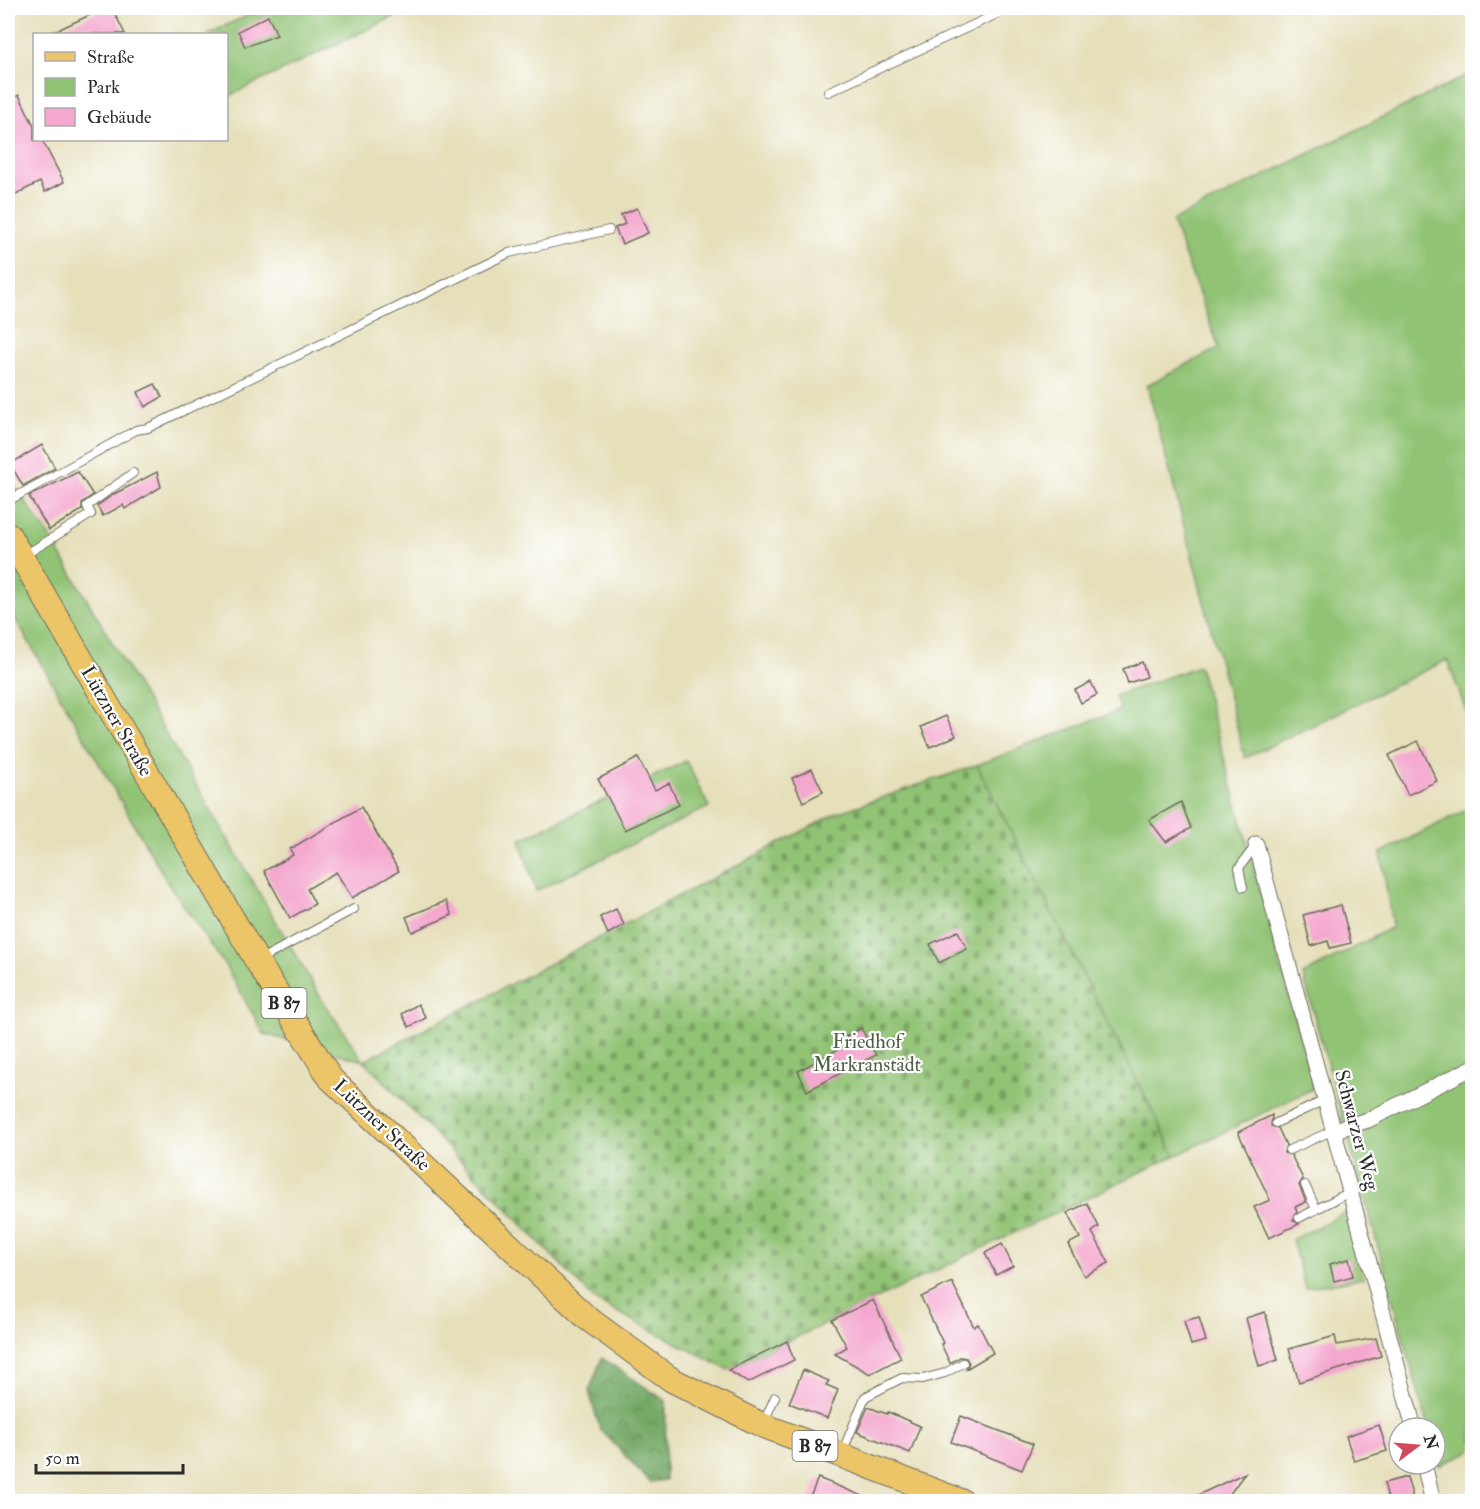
<svg xmlns="http://www.w3.org/2000/svg" width="1480" height="1509" viewBox="0 0 1480 1509" font-family="'IM FELL Double Pica',serif">
<defs>
<pattern id="forest-crowns" width="20" height="18" patternUnits="userSpaceOnUse" patternTransform="scale(1.5)"><rect width="20" height="18" fill="#74a966"/><path d="M2 6a3 3 0 1 1 6 0M12 15a3 3 0 1 1 6 0" fill="none" stroke="#5f8a54"/></pattern>
<pattern id="cemetery-stones" width="16" height="16" patternUnits="userSpaceOnUse" patternTransform="scale(1.5)"><rect width="16" height="16" fill="#91c374"/><path d="M2 7V4a2 2 0 0 1 4 0v3zM10 15v-3a2 2 0 0 1 4 0v3z" fill="#779f5f"/></pattern>
</defs>
<rect width="100%" height="100%" fill="#fff"/>
<filter id="ink" filterUnits="userSpaceOnUse"><feTurbulence type="fractalNoise" baseFrequency=".0167" numOctaves="2"/><feDisplacementMap in="SourceGraphic" scale="12" xChannelSelector="R" yChannelSelector="G"/><feConvolveMatrix kernelMatrix="1 2 1 2 8 2 1 2 1" color-interpolation-filters="sRGB"/></filter>
<filter id="wash" filterUnits="userSpaceOnUse"><feTurbulence type="fractalNoise" baseFrequency=".008" numOctaves="4" result="noise"/><feDisplacementMap in="SourceGraphic" scale="24" xChannelSelector="R" yChannelSelector="G"/><feGaussianBlur stdDeviation="1.35" result="paint"/><feColorMatrix in="noise" values="0 0 0 0 0 0 0 0 0 0 0 0 0 0 0 0 0 1.4 0 .05"/><feComposite in="paint" operator="in"/></filter>
<g filter="url(#wash)">
<rect width="100%" height="100%" fill="#e5dfba"/>
<g fill="#91c374" stroke="#5e7750" stroke-width="1.5">
<polygon points="264,8 412,8 227,97 226,34 207,34"/>
<polygon points="1472,73 1472,726 1447,660 1245,758 1147,385 1219,348 1172,221"/>
<polygon points="8,477 52,540 325,1005 364,1061 264,1034 225,965 168,883 8,606"/>
<polygon points="1199,666 1314,1088 1175,1156 977,765 1120,710 1115,696"/>
<polygon points="686,761 709,807 536,891 520,840"/>
<polygon points="1472,807 1472,1450 1439,1466 1435,1452 1435,1428 1428,1428 1303,975 1392,927 1381,853"/>
<polygon points="1347,1211 1364,1278 1305,1288 1292,1240"/>
</g>
<polygon fill="url(#forest-crowns)" stroke="#506a48" stroke-width="1.5" points="602,1358 666,1401 665,1480 650,1482 600,1429 589,1391"/>
<polygon fill="url(#cemetery-stones)" stroke="#5e7750" stroke-width="1.5" points="977,765 1175,1156 728,1370 596,1301 364,1061 837,813"/>
<g id="blocks">
<g fill="#f4a8cf">
<polygon points="105,8 112,8 125,34 49,34"/>
<polygon points="268,16 277,35 245,47 238,31"/>
<polygon points="19,95 34,126 34,140 42,140 64,182 45,192 40,182 8,198 8,101"/>
<polygon points="637,208 648,233 622,244 615,228 625,224 621,215"/>
<polygon points="155,384 162,397 145,407 138,392"/>
<polygon points="42,445 55,468 23,486 10,464"/>
<polygon points="78,472 93,495 82,503 82,510 49,530 29,496"/>
<polygon points="157,472 161,487 125,509 123,505 103,516 97,506 114,494"/>
<polygon points="1142,662 1147,677 1128,683 1123,669"/>
<polygon points="1091,682 1097,695 1081,703 1075,690"/>
<polygon points="946,716 956,736 930,747 921,727"/>
<polygon points="1418,741 1437,781 1408,795 1389,755"/>
<polygon points="638,758 655,790 669,783 679,805 625,830 598,779"/>
<polygon points="812,769 823,792 803,802 792,778"/>
<polygon points="1181,802 1191,828 1166,842 1149,820"/>
<polygon points="361,807 399,871 352,898 336,872 307,889 315,904 290,918 264,871 293,855 290,849"/>
<polygon points="446,901 452,915 412,932 406,917"/>
<polygon points="1341,905 1351,943 1330,948 1328,941 1311,946 1303,915"/>
<polygon points="616,909 624,925 608,934 600,917"/>
<polygon points="958,931 967,949 939,963 930,944"/>
<polygon points="418,1004 426,1018 409,1027 402,1014"/>
<polygon points="861,1028 876,1055 807,1091 798,1071 850,1043 846,1036"/>
<polygon points="1272,1115 1271,1126 1278,1128 1286,1145 1284,1153 1291,1155 1303,1179 1299,1185 1306,1202 1295,1207 1297,1212 1293,1220 1299,1224 1269,1238 1254,1207 1270,1200 1238,1132"/>
<polygon points="1087,1203 1099,1227 1092,1232 1109,1263 1084,1276 1068,1244 1080,1238 1067,1213"/>
<polygon points="1002,1244 1013,1266 996,1275 985,1253"/>
<polygon points="1349,1259 1353,1276 1334,1281 1330,1264"/>
<polygon points="952,1282 974,1327 978,1324 993,1353 966,1369 969,1363 966,1358 960,1357 950,1363 941,1344 943,1343 921,1297"/>
<polygon points="873,1300 901,1358 870,1374 835,1354 847,1347 832,1320"/>
<polygon points="1265,1312 1278,1360 1259,1366 1246,1318"/>
<polygon points="1199,1317 1206,1341 1191,1345 1184,1321"/>
<polygon points="1335,1336 1337,1345 1376,1338 1381,1356 1299,1382 1289,1349"/>
<polygon points="787,1341 794,1360 748,1383 728,1370"/>
<polygon points="803,1370 829,1381 826,1385 838,1390 827,1418 789,1403"/>
<polygon points="868,1407 887,1414 888,1412 920,1426 910,1453 857,1432"/>
<polygon points="961,1416 1033,1444 1022,1470 951,1442"/>
<polygon points="1379,1425 1387,1451 1354,1461 1346,1436"/>
<polygon points="1245,1473 1224,1502 1183,1502"/>
<polygon points="1407,1477 1414,1502 1389,1502 1384,1483"/>
<polygon points="818,1478 875,1501 875,1502 808,1502"/>
</g>
</g>
</g>
<g filter="url(#ink)">
<use href="#blocks" fill-opacity="0" stroke="#6c6a5d" stroke-width="1.5"/>
<g fill="none" stroke-linecap="round" stroke-linejoin="round">
<g stroke="#6c6a5d" stroke-width="10">
<g id="service">
<polyline points="828,92 1010,8"/>
<polyline points="8,501 136,430 148,428 509,253 609,230"/>
<polyline points="25,555 91,514 87,506 133,473"/>
<polyline points="1243,887 1239,868 1255,846"/>
<polyline points="261,959 354,909"/>
<polyline points="1276,1123 1325,1100"/>
<polyline points="1289,1150 1334,1130"/>
<polyline points="1305,1185 1316,1209"/>
<polyline points="1299,1218 1350,1192"/>
<polyline points="763,1424 775,1397"/>
<polyline points="842,1453 865,1397 902,1378 923,1379 945,1373 963,1363"/>
</g>
</g>
<g stroke="#6c6a5d" stroke-width="17">
<g id="minor">
<polyline points="1256,844 1414,1428"/>
<polyline points="1335,1130 1368,1120 1472,1068"/>
<polyline points="1424,1464 1433,1502"/>
</g>
</g>
<g stroke="#6c6a5d" stroke-width="26">
<polyline id="primary" points="8,534 257,961 331,1079 587,1318 672,1380 762,1425 963,1502"/>
</g>
<use href="#service" stroke="#fff" stroke-width="8"/>
<use href="#minor" stroke="#fff" stroke-width="15"/>
<use href="#primary" stroke="#edc569" stroke-width="24"/>
</g>
</g>
<g text-anchor="middle" dominant-baseline="central" stroke-width="4.5" stroke-linejoin="round" paint-order="stroke">
<g fill="#fff" stroke="#6b6b6b" stroke-width="1.5">
<rect x="261.5" y="988" width="45" height="30" rx="4.5"/>
<rect x="792.5" y="1431" width="45" height="30" rx="4.5"/>
</g>
<g font-size="18" font-weight="bold" fill="#2b2b2b">
<text x="284" y="1003">B 87</text>
<text x="815" y="1446">B 87</text>
</g>
<g font-size="20" fill="#2b2b2b" stroke="#fff">
<text transform="translate(117 721) rotate(60)">Lützner Straße</text>
<text transform="translate(382 1125) rotate(43)">Lützner Straße</text>
<text transform="translate(1357 1130) rotate(75)">Schwarzer Weg</text>
</g>
<g font-size="20" fill="#4f6045" stroke="#fff">
<text x="867" y="1041">Friedhof<tspan x="867" dy="23">Markranstädt</tspan></text>
</g>
</g>
<rect width="1480" height="1509" fill="none" stroke="#fff" stroke-width="30"/>
<rect x="33" y="33" width="195" height="108" fill="#ffffff" stroke="#aaaaaa" stroke-width="1.5"/>
<rect x="45" y="52" width="30" height="9" fill="#edc569" stroke="#aaaaaa" stroke-width="1.5"/>
<text x="87" y="63" font-size="18" fill="#2b2b2b">Straße</text>
<rect x="45" y="78" width="30" height="18" fill="#91c374" stroke="#aaaaaa" stroke-width="1.5"/>
<text x="87" y="93" font-size="18" fill="#2b2b2b">Park</text>
<rect x="45" y="108" width="30" height="18" fill="#f4a8cf" stroke="#aaaaaa" stroke-width="1.5"/>
<text x="87" y="123" font-size="18" fill="#2b2b2b">Gebäude</text>
<g transform="translate(1417 1446) rotate(74)"><circle r="28" fill="#ffffff" stroke="#aaaaaa" stroke-width="1.5"/>
<path d="M0-4.5L10 22L0 15L-10 22Z" fill="#d1495b"/>
<text y="-9" font-size="16" font-weight="bold" text-anchor="middle" fill="#2b2b2b">N</text>
</g>
<path d="M36 1464v9h147v-9" fill="none" stroke="#2b2b2b" stroke-width="3"/>
<text x="45" y="1464" font-size="18" fill="#2b2b2b" stroke="#ffffff" stroke-width="4.5" paint-order="stroke">50 m</text>
</svg>
